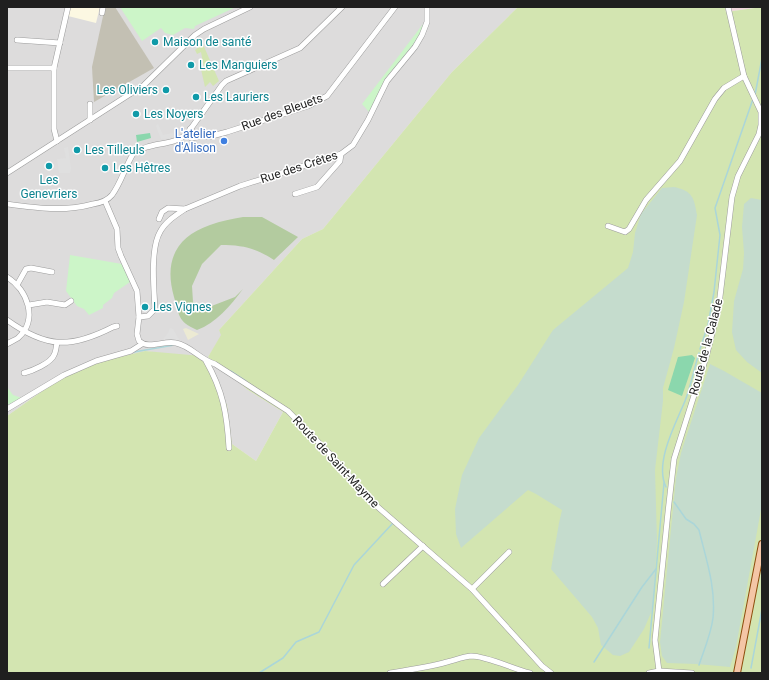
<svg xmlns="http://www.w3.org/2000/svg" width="769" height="680" viewBox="0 0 769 680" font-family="Roboto,sans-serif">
<rect width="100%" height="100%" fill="#efebe6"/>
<polygon fill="#dddcdc" points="7,7 518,7 452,72 323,229 302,239 219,330 222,335 208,357 248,390 283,412 256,461 232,444 227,405 168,354 145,351 58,380 7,416"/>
<polygon fill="#eed7da" points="725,7 761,7 726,12"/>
<polygon fill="#fcf8e2" points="71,7 100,7 96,23 68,16"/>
<polygon fill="#c3c0b3" points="105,7 115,7 154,68 94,102 92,67"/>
<polygon fill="#ecead3" points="186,328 199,334 188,340 183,329"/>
<g fill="#d3e5b1">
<polygon points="518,7 725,7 726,12 762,7 762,673 7,673 7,416 58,380 99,362 145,351 202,356 227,405 232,444 256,461 283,412 248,390 208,357 221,335 219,330 302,239 323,229 452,72"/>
<polygon points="202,42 219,81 213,86 210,82 205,87 201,69 204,68 201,52 197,54 195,50 200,46 199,43"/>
</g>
<path fill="#b3cb9f" d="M 243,217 L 262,217 L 298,237 L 274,260 C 256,248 242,245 221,245 L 202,264 L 192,286 L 193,302 L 209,307 L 235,297 L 243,289 C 231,305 216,323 197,330 C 177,321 180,316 174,297 C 164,262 175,237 210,225 C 221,221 232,219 243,217 Z"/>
<g fill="#c5dccd">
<path d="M 674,187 C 693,191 694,198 697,215 L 684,302 L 674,348 L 663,388 L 663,401 L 655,470 L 657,540 L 653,608 L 644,629 L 629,652 L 620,656 L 613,655 L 601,645 L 598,628 L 592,617 L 551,569 L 559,523 L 562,510 L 536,494 L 528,490 L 461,548 L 456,534 L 455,509 L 462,475 L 479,438 L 518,385 L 553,330 L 628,268 L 633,252 L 635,233 L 641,214 L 662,188 Z"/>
<polygon points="751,198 762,200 762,373 747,362 736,350 732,332 734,301 743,269 744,253 742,227 744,204"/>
<polygon points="710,364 724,371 762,393 762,504 736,647 730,667 696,664 667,663 662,656 660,642 676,478 681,453"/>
</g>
<g fill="#ccf5c8">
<polygon points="120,7 236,7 195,26 194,29 185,28 173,35 165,33 161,28 142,41"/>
<polygon points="423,24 421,34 393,71 369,112 362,104"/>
<polygon points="70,255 122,264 130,282 114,293 112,298 103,305 103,308 89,315 84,309 77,306 66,291"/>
<polygon points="7,387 13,395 22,398 7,405"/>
</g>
<g fill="#8bd7ad">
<polygon points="150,133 151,138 137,142 136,135"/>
<polygon points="692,355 695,358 682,396 668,390 678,357"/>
</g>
<g fill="#dfdfdf">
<polygon points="158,124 163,135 173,133 174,138 161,139 156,126"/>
<polygon points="68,147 71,168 70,173 59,173 57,159 66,158 64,148"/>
<polygon points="170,328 173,329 180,341 163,339 168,333"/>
</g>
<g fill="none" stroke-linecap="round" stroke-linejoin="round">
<g stroke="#abd6d9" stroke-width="1.5">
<polyline points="755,95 762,58"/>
<polyline points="700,349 708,325 714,292 720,235 715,208 753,99"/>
<polyline points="134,352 174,345"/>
<polyline points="231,371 246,381"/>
<path d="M 666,487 C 654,463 676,423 685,401 C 691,386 694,369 699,353"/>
<path d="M 674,502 L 686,519 L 694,524 L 699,530 C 706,559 716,587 713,618 C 711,634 704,650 699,665"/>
<polyline points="649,648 664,483"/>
<polyline points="594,662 642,587 656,569"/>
<polyline points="751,668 762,609"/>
<polyline points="259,673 283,658 296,642 319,632 354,565 393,523"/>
</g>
<g stroke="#9c9c9c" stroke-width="6">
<g id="minor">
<polyline points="102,13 103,7"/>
<polyline points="17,40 60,43"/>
<polyline points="7,68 54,68"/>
<polyline points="90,104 90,120"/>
<polyline points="187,134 191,138 197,137 190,129"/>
<polyline points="197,137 208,137 227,132 308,106 327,96 395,7"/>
<polyline points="57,141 54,129 54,68 68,7"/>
<polyline points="7,173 144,85 195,35 204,29 250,7"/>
<polyline points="295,194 317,187 340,161 341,154"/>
<path d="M 105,201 L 117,229 L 118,248 L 121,256 L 137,291 L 139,317 L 137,334 L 139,341 C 149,350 164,340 176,343 C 191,346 199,359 215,364 L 288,411 L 332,456 L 372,502 L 472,589 L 542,666 L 551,673"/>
<path d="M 7,204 C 36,208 64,212 93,204 C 100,203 107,201 112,195 C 121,183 125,167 133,154 C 150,141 171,147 187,134 L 222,85 L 226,81 L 300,48 L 342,7"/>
<polyline points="159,219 162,212 168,208 185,209 240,186 341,154 353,145 368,120 387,81 415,47 422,35 427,22 427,7"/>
<polyline points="608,226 625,232 629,229 646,200 680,161 715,99 724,88 744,76"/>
<path d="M 7,277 C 27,290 39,319 18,338 C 15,340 10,342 7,344"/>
<polyline points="17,285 26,269 31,268 52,272"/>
<polyline points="29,305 47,302 65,305 71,301"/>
<path d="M 139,317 L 148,316 L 155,309 C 154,290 150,249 160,232 C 165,222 176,215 185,209"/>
<path d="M 7,320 C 46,348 70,349 113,327 L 117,326"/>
<path d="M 206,361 C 223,391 227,414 229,448"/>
<path d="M 24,373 C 32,371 51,363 54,355 C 56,352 56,347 57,343"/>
<polyline points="7,409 64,375 96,361 131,351 142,344"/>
<polyline points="383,584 423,546"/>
<polyline points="472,589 509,552"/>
<polyline points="659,671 655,640 668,512 674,459 707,354 719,305 732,197 738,176 759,134 761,125 761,112 744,76 728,7"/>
<path d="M 390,673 C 409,670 429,667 447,662 C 455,660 462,657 471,656 C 487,656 513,669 530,673"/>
<polyline points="649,673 659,671 692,673"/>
</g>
</g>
<g stroke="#8e4d0d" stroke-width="8">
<polyline id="major" points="737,673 762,544"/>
</g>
<use href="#minor" stroke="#fff" stroke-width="5"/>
<use href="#major" stroke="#f4c6a6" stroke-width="6"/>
</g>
<g fill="#0f9aa8" stroke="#fff" stroke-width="1.5">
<circle cx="155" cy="42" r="4"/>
<circle cx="191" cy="65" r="4"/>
<circle cx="166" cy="90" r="4"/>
<circle cx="196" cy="97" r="4"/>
<circle cx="136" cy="114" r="4"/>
<circle cx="77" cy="150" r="4"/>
<circle cx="49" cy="166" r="4"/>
<circle cx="105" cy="168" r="4"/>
<circle cx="145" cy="307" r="4"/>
</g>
<circle fill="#3f7fe0" stroke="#fff" stroke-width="1.5" cx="224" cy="141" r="4"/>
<g text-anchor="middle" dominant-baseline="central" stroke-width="3" stroke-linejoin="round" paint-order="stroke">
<g font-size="12" fill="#0d838f" stroke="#fff" text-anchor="start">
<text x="163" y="42">Maison de santé</text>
<text x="199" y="65">Les Manguiers</text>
<text x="158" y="90" text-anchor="end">Les Oliviers</text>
<text x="204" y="97">Les Lauriers</text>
<text x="144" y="114">Les Noyers</text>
<text x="85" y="150">Les Tilleuls</text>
<text x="113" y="168">Les Hêtres</text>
<text x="49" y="180" text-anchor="middle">Les<tspan x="49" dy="14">Genevriers</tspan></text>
<text x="153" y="307">Les Vignes</text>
</g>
<g font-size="12" fill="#1f1f1f" stroke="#fff">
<text transform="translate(282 112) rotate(-20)">Rue des Bleuets</text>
<text transform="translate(299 167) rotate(-18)">Rue des Crêtes</text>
<text transform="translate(706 347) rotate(-75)">Route de la Calade</text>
<text transform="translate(336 462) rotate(47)">Route de Saint-Mayme</text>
</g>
<g font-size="12" fill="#366cbe" stroke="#fff" text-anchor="end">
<text x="216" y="134">L'atelier<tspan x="216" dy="14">d'Alison</tspan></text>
</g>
</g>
<rect width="769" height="680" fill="none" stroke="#1f1f1f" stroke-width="16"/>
</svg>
